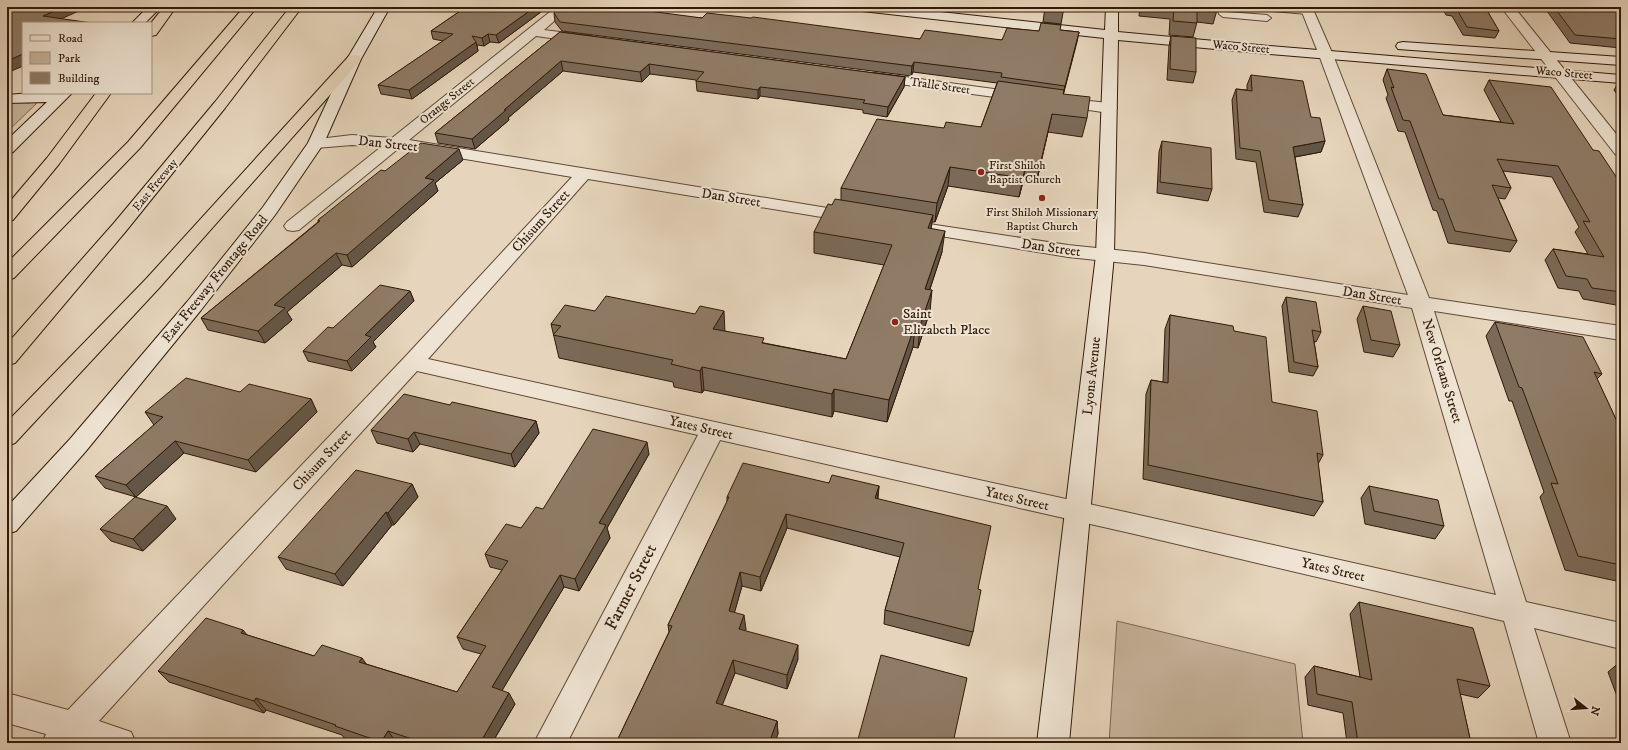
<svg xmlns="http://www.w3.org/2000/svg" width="1628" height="750" viewBox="0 0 1628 750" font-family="'IM FELL DW Pica',serif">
<rect width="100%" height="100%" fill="#e6d5bc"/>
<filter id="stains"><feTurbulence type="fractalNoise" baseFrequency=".005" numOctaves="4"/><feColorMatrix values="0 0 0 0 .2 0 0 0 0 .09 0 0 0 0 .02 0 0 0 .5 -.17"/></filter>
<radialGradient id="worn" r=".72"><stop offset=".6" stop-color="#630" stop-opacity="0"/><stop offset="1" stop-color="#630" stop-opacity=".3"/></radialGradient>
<g fill="#c7b59d" stroke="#7c6852">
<polygon points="11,102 30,103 33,102 37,103 7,132 7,103"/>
<polygon points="1117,621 1295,664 1303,743 1109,743"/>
</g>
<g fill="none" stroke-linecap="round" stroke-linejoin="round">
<g stroke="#5e4935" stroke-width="2">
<g id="lane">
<polygon points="1217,7 1225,7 1227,12 1267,15 1271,18 1267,21 1223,17 1219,14"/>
<path d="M 1259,7 C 1270,7 1303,4 1311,11 L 1307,14 L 1263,10 Z"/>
</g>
</g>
<g stroke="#5e4935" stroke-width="2">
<g id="street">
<polygon points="556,7 570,7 544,30 592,36 594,39 592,42 587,43 536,36 409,140 852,212 858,213 861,217 858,221 852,222 588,179 428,359 1130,513 1496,595 1412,308 1144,265 1068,257 916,232 910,231 907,227 910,223 916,222 1068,245 1144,253 1408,295 1319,55 1300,7 1312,7 1333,55 1429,298 1621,326 1621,340 1434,311 1526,602 1621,623 1621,649 1534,628 1571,743 1539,743 1504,621 1130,533 720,440 567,743 534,743 698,435 417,371 99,721 131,732 136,743 42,743 46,734 7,723 7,693 68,710 404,358 572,177 399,148 299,230 293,231 287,230 284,226 287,222 381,147 352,145 316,148 310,146 308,143 310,140 352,135 392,138"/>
<polygon points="1501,7 1514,7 1621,140 1621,156 1615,154"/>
<polygon points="875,73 1024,93 1029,94 1031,97 1029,100 1024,101 870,80 868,77 870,74"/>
<polygon points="1060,98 1109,103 1114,105 1117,108 1114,111 1109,113 1055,105 1053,102 1055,99"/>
</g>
</g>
<g stroke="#301a08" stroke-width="2">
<g id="secondary">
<polygon points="148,7 161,7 145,23 132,23"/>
<polygon points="378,7 390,7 361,59 324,143 275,215 201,310 86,451 16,531 7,534 7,507 70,439 187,302 263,207 308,143 347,59"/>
<polygon points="856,7 895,7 1105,30 1106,7 1118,7 1118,32 1269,46 1621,75 1621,83 1269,54 1118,40 1114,255 1069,743 1037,743 1096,255 1104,38 862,11 858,10"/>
<polygon points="1403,42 1621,57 1621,65 1398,49 1396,46 1398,43"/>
<polygon points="31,93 72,93 13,152 7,154 7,140 47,102 7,103 7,95"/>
</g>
</g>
<g stroke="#301a08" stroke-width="2">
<g id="highway">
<polygon points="164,7 176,7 156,35 151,36 151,23"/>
<polygon points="244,7 257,7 140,148 14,278 7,280 7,263 128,142"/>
<polygon points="290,7 302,7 225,108 126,231 15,363 7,365 7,344 114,223 215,102"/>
<polygon points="354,55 359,56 361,59 359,62 160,287 15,443 7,446 7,422 146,279 349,56"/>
<polygon points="96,93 111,93 59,164 13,220 7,221 7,205 47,158"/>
</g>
</g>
<use href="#lane" fill="#efe4d3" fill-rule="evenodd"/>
<use href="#street" fill="#efe4d3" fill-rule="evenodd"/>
<use href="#secondary" fill="#efe4d3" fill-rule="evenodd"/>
<use href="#highway" fill="#e6d5bc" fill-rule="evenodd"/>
</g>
<g fill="#7b6a58" stroke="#301a08">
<polygon points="466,7 553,7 553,8 547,12 545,9 499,43 490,42 484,46 477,45 478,51 412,99 381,94 378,85 443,41 433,39 431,31"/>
<polygon points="1045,7 1064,7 1061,24 1043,22"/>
<polygon points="1140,7 1217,7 1217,10 1213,24 1197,22 1193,37 1169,35 1170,19 1139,16"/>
<polygon points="1442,7 1485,7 1499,31 1495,38 1463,35 1452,16 1446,15"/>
<polygon points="1544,7 1621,7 1621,48 1570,43"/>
<polygon points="554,13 702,18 920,39 1002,40 1039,31 1060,30 1079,32 1063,94 1087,118 1082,137 1048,132 1036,184 1023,182 1019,197 948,186 935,222 932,222 931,229 942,252 930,289 930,311 918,348 913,347 887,422 834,411 832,417 704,390 702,393 674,387 673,382 559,358 551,324 595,311 725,331 764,343 846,359 884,265 814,253 814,232 832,205 841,200 841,188 944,128 981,127 997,83 913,72 911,76 562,31 555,22"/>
<polygon points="560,32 905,77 904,87 887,117 863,113 863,110 804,102 760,96 758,99 697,91 696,81 696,80 650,74 642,82 563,71 508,118 509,120 475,149 438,143 435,133"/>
<polygon points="1171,36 1196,72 1193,83 1167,80 1169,46"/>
<polygon points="1387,69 1443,115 1501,122 1484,90 1489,80 1593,150 1621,184 1621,311 1620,311 1616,305 1583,299 1579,291 1558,288 1545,260 1553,249 1588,254 1575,232 1579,227 1552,177 1503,171 1511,188 1505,199 1498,198 1517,241 1510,252 1448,243 1437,211 1433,210 1405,132 1398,131 1386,98 1388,95 1383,80"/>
<polygon points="1251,75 1311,117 1325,141 1321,152 1295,157 1303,205 1298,217 1264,212 1256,162 1236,159 1232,100 1236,89 1247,90 1247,85"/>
<polygon points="1620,80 1621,80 1621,100 1614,90"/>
<polygon points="1162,141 1212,189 1208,201 1157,193 1159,152"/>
<polygon points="463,160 435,183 438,191 352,267 342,265 287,312 292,320 265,343 208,330 201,318 318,222 318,220 385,171"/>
<polygon points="410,291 414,301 373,342 376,347 352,371 308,361 303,351 333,328"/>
<polygon points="1286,297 1321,332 1316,342 1314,341 1318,367 1313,376 1289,372 1282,306"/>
<polygon points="1363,306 1400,345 1393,357 1364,352 1357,319"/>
<polygon points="1170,315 1234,331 1272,402 1323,455 1318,464 1323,502 1314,516 1143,479 1146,394 1151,380 1163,382 1165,329"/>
<polygon points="1495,322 1602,374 1597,379 1621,430 1621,582 1565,570 1540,497 1544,492 1512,401 1509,401 1486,336"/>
<polygon points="240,392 311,399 317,412 256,472 184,453 136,497 105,488 95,476 154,425 145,412"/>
<polygon points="450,405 536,421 539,433 515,467 420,444 413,452 377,443 371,430"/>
<polygon points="649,454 607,528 610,538 579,591 564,587 502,690 515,704 492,743 398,743 396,742 396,743 360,743 344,738 342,735 266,710 264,713 169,682 158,671 247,635 314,656 366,664 457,692 481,654 463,649 457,637 502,570 490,567 485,554 521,528 543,509"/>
<polygon points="829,483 879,486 878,499 978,589 973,632 969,646 884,624 885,610 900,557 787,528 761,591 742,586 734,613 746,629 745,631 798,659 787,689 735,673 722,705 777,721 778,734 616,743 669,632 668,625 727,502 727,497"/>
<polygon points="412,484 418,497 394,525 392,525 343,586 286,569 278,557"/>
<polygon points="1369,486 1444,526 1435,539 1365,524 1361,498"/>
<polygon points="176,519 143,551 111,541 100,529"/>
<polygon points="1359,602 1490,686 1478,698 1460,694 1471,743 1347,743 1343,713 1308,705 1305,677 1314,666 1360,677 1350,614"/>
<polygon points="1621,661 1621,707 1608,672"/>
</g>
<g fill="#645647" stroke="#301a08">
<polygon points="63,7 79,7 81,10 52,23 43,16"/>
<polygon points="535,7 545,7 545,9 499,43 496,35"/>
<polygon points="546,7 553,7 553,8 547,12"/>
<polygon points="1079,32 1077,42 1063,96 1065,86"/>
<polygon points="488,34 490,42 484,46 482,38"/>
<polygon points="476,42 478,51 412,99 409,90"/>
<polygon points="23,54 23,66 7,73 7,61"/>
<polygon points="561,61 563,71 508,118 509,120 475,149 472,139 504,110"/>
<polygon points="914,62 913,72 911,76 912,66"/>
<polygon points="649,64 650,74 642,82 640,72"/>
<polygon points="905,77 904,87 887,117 888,107"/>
<polygon points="760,87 760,96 758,99 758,90"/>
<polygon points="1052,114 1048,132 1036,184 1040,165"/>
<polygon points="1325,141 1321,152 1289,158 1293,147"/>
<polygon points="459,149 463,160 435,183 438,191 352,267 347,255 425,178"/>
<polygon points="1026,163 1023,182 1019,197 1023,178"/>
<polygon points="950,167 948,186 935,222 937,203"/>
<polygon points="933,215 930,236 928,228"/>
<polygon points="945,231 942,252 923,310 925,289"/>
<polygon points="336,253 342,265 287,312 292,320 265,343 258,331 274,305"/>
<polygon points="932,290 930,311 918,348 920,326"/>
<polygon points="410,291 414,301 373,342 376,347 352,371 347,361 365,335"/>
<polygon points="724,311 725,333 713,329"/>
<polygon points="915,325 913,347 887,422 889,400"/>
<polygon points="702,367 704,390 702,393 700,371"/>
<polygon points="834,389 834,411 832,417 832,394"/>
<polygon points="311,399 317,412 256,472 248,460"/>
<polygon points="536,421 539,433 515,467 511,454"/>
<polygon points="414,432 420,444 413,452 408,439"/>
<polygon points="175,441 184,453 136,497 126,485"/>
<polygon points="647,442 649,454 607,528 610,538 579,591 575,579 599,523"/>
<polygon points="412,484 418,497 394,525 388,513"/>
<polygon points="879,486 877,501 875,498"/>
<polygon points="167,506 176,519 143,551 133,539"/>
<polygon points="386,512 392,525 343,586 335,574"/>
<polygon points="786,514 787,528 761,591 760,577"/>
<polygon points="740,572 742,586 731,625 729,611"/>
<polygon points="560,575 564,587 497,699 492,687"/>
<polygon points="744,615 746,629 740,643 739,629"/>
<polygon points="243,630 253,642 241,633"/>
<polygon points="798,645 798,659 787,689 787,675"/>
<polygon points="362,658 370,669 359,662"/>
<polygon points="733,660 735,673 718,716 716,703"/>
<polygon points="509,693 515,704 492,743 480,743"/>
<polygon points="256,698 266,710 264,713 254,701"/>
<polygon points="777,721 778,734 775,743 769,743"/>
<polygon points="388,731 396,742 396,743 382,743 381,742"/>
</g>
<g fill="#8f7b66" stroke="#301a08">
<polygon points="7,7 63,7 43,16 92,23 23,23 23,54 7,61"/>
<polygon points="466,7 535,7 496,35 488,34 482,38 472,36 476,42 409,90 378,85 453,34 431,31"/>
<polygon points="560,7 618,7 702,18 707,13 751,18 753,17 920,39 925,30 1002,40 1007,28 1039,31 1041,23 1061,25 1060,30 1079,32 1065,86 1001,77 1002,73 914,62 912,66 560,22 554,13"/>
<polygon points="1045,7 1064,7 1064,10 1045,8"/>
<polygon points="1174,7 1217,7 1217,10 1197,8 1197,23 1173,21"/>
<polygon points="1450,7 1485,7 1499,31 1467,27 1456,8 1450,8"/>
<polygon points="1554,7 1621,7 1621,39 1575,35"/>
<polygon points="560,32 905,77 888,107 863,103 865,100 804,92 760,87 758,90 696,81 704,72 649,64 640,72 561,61 504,110 506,110 472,139 435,133"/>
<polygon points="1171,36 1196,38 1196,72 1170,69"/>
<polygon points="1387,69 1426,74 1443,115 1514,124 1489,80 1551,87 1593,150 1599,151 1621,184 1621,292 1592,288 1587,279 1566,276 1553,249 1604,257 1583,221 1590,222 1558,166 1497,159 1511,188 1492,185 1517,241 1455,231 1443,199 1439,199 1410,121 1403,120 1391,87 1394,88"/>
<polygon points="1251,75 1303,81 1311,117 1320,118 1325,141 1293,147 1303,205 1269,200 1260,151 1240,148 1236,89 1252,91"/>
<polygon points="998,81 1064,90 1063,94 1090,97 1087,118 1052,114 1040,165 1026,163 1023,178 950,167 937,203 841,188 877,119 944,128 946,122 981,127"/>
<polygon points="1162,141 1211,148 1212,189 1160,182"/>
<polygon points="421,143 459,149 425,178 434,180 347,255 336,253 274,305 285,308 258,331 201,318 320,221 318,220 381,170 385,171"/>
<polygon points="835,199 933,215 928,228 945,231 925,289 932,290 920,326 915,325 889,400 834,389 832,394 702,367 700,371 671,364 673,360 553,335 561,326 551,324 565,305 595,311 606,296 695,314 700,306 724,311 713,329 764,338 762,343 846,359 892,245 814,232 828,204 832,205"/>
<polygon points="380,285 410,291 365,335 371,337 347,361 303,351 328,327 333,328"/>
<polygon points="1286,297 1316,302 1321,332 1312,330 1318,367 1294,362"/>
<polygon points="1363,306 1391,311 1400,345 1371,340"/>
<polygon points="1170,315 1233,326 1234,331 1266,337 1272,402 1317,411 1323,455 1317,453 1323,502 1148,465 1151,380 1168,383"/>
<polygon points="1495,322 1583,337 1602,374 1594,372 1621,430 1621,565 1578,556 1551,483 1558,484 1522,388 1519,387"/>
<polygon points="186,378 240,392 249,384 311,399 248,460 175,441 126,485 95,476 163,417 145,412"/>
<polygon points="404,394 450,405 452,402 536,421 511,454 414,432 408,439 371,430"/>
<polygon points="593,429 647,442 599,523 606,525 575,579 560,575 492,687 509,693 480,743 424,743 388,731 381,742 335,726 336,725 256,698 254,701 158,671 206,618 243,630 241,633 314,656 322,645 362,658 359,662 457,692 486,646 457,637 508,561 485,554 506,524 521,528 536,507 543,509"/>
<polygon points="743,463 829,483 832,475 879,486 875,498 991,526 978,589 981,590 973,632 885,610 904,543 786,514 760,577 740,572 729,611 744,615 739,629 798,645 787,675 733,660 716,703 777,721 769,743 616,743 672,626 668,625 729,497 727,497"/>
<polygon points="356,470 412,484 388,513 386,512 335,574 278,557"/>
<polygon points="1369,486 1438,500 1444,526 1374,511"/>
<polygon points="135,497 167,506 133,539 100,529"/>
<polygon points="1359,602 1473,628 1490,686 1457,679 1471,743 1468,742 1468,743 1358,743 1352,702 1317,694 1314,666 1372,680"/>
<polygon points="881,655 967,678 953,743 857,743"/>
</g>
<g fill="#8f2418" stroke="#efe4d3" stroke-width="1.5">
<circle cx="981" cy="172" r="4"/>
<circle cx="1042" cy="198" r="4"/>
<circle cx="895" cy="322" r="4"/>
</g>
<g text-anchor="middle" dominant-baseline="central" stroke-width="4" stroke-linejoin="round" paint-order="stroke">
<g font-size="12" fill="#301a08" stroke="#efe4d3">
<text transform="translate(1241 47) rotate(5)">Waco Street</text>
<text transform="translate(1564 73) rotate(5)">Waco Street</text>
<text transform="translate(940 86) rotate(8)">Tralle Street</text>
<text transform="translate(447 101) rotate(-39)">Orange Street</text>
<text transform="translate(155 185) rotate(-51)">East Freeway</text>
</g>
<g font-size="12" fill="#301a08" stroke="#efe4d3" text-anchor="start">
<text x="989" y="165">First Shiloh<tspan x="989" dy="14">Baptist Church</tspan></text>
<text x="1042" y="212" text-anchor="middle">First Shiloh Missionary<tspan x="1042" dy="14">Baptist Church</tspan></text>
</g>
<g font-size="14" fill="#301a08" stroke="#efe4d3">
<text transform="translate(388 144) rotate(6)">Dan Street</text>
<text transform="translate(731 198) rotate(9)">Dan Street</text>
<text transform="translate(541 221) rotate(-48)">Chisum Street</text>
<text transform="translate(1051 248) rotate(8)">Dan Street</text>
<text transform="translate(215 279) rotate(-51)">East Freeway Frontage Road</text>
<text transform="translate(1372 296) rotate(9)">Dan Street</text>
<text transform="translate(1442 371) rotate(73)">New Orleans Street</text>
<text transform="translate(1092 376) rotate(-84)">Lyons Avenue</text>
<text transform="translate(701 428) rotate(13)">Yates Street</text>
<text transform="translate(322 460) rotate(-47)">Chisum Street</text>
<text transform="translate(1017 499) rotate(13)">Yates Street</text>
<text transform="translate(1333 570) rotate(13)">Yates Street</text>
</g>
<g font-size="14" fill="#301a08" stroke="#efe4d3" text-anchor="start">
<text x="903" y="314">Saint<tspan x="903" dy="16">Elizabeth Place</tspan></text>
</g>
<g font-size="17" fill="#301a08" stroke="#efe4d3">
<text transform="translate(631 587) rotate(-63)">Farmer Street</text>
</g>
</g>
<rect width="1628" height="750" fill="none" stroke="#e6d5bc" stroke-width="24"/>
<rect x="8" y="8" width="1612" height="734" fill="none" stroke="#301a08" stroke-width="2"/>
<rect x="12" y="12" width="1604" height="726" fill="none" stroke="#301a08"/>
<rect x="22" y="22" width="130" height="72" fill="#efe4d3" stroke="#a39382"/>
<rect x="30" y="35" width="20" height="6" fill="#efe4d3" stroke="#a39382"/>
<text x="58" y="42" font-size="12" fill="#301a08">Road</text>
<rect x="30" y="52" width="20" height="12" fill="#c7b59d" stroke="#a39382"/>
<text x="58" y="62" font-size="12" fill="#301a08">Park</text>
<rect x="30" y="72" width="20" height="12" fill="#8f7b66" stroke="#a39382"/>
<text x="58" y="82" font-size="12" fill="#301a08">Building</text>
<g transform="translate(1586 708) rotate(107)" stroke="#efe4d3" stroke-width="3" paint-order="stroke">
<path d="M0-3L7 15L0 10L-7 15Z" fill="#301a08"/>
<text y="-6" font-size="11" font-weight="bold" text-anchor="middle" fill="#301a08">N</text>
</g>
<rect width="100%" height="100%" filter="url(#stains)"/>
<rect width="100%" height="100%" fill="url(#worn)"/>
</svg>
